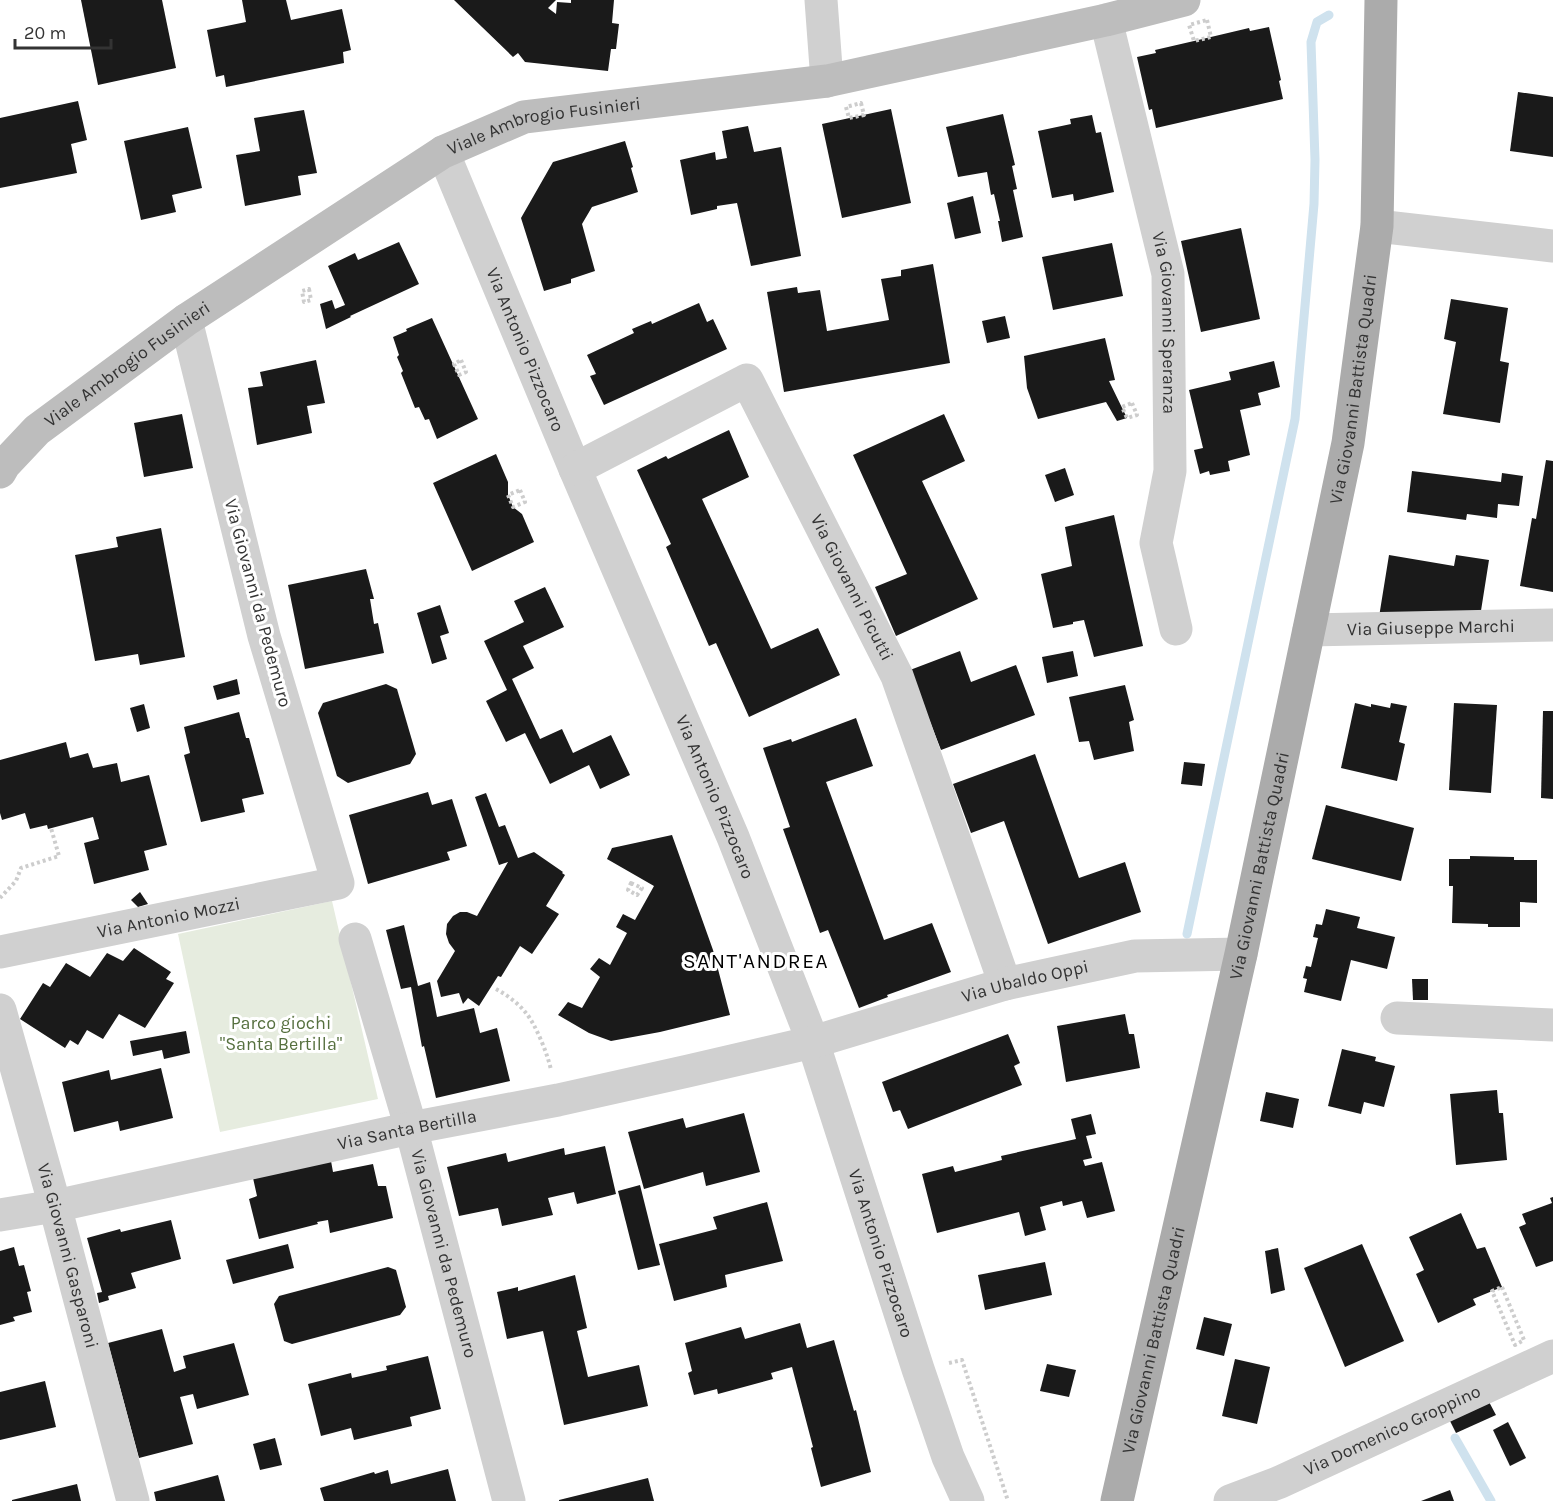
<svg xmlns="http://www.w3.org/2000/svg" width="1553" height="1501" viewBox="0 0 1553 1501" font-family="Karla,sans-serif">
<rect width="100%" height="100%" fill="#fff"/>
<polygon fill="#e6ecdf" points="332,901 378,1099 220,1132 178,934"/>
<g fill="none" stroke-linecap="round" stroke-linejoin="round">
<g stroke="#cfe2ee" stroke-width="9">
<polyline points="1187,934 1295,419 1314,204 1315,160 1311,42 1317,22 1329,15"/>
<polyline points="1455,1438 1491,1501"/>
</g>
</g>
<g fill="#1a1a1a">
<polygon points="81,0 162,0 176,68 98,85"/>
<polygon points="242,0 286,0 291,20 342,9 351,50 343,52 344,63 226,87 224,75 216,77 207,30 246,22"/>
<polygon points="454,0 556,0 548,8 556,14 557,2 571,3 571,0 614,0 612,23 619,24 616,49 611,49 608,71 525,62 518,53 513,57"/>
<polygon points="1269,27 1281,80 1279,81 1283,99 1156,128 1152,109 1149,110 1137,57 1156,53 1155,50 1194,41 1249,28 1250,31"/>
<polygon points="1518,92 1553,97 1553,157 1510,151"/>
<polygon points="78,101 87,140 71,144 77,173 0,188 0,118"/>
<polygon points="891,109 911,203 842,218 822,124"/>
<polygon points="304,110 317,173 298,176 301,195 245,206 236,155 260,151 254,118"/>
<polygon points="1003,114 1015,165 1012,166 1017,189 1013,190 1023,237 1002,242 998,221 1000,221 994,194 991,195 987,172 958,177 946,127"/>
<polygon points="1092,115 1096,133 1101,132 1114,192 1074,201 1073,194 1052,198 1038,131 1071,124 1070,119"/>
<polygon points="748,126 754,152 781,147 801,256 751,266 737,203 717,206 717,209 691,215 680,160 715,152 716,160 727,158 722,131"/>
<polygon points="188,127 202,188 172,195 176,212 141,220 124,141"/>
<polygon points="625,141 633,167 631,168 638,192 592,207 582,224 595,271 571,279 571,283 544,291 521,218 553,162"/>
<polygon points="973,196 981,233 955,239 947,203"/>
<polygon points="1241,228 1260,319 1201,332 1181,241"/>
<polygon points="399,242 419,284 350,316 351,317 326,329 320,304 332,300 335,309 345,305 328,266 355,253 358,260"/>
<polygon points="1112,243 1123,296 1053,310 1042,257"/>
<polygon points="933,264 950,363 784,392 767,292 797,287 798,293 820,290 827,331 889,320 881,279 901,276 901,270"/>
<polygon points="1451,299 1508,308 1500,361 1509,363 1500,423 1443,414 1456,342 1444,339"/>
<polygon points="699,303 707,322 713,319 727,349 604,405 590,376 596,374 587,355 634,333 632,329 651,321 652,324"/>
<polygon points="1005,316 1010,338 987,343 982,321"/>
<polygon points="432,318 478,419 437,439 429,419 425,420 419,407 415,408 401,373 403,371 397,357 399,355 393,337 407,331 406,329"/>
<polygon points="1105,338 1115,380 1109,381 1127,418 1117,421 1106,402 1038,419 1027,388 1024,356"/>
<polygon points="316,360 325,403 307,406 312,433 257,445 248,388 263,386 260,372"/>
<polygon points="1274,361 1280,387 1258,393 1261,405 1240,410 1250,455 1228,461 1230,471 1210,475 1209,471 1200,474 1194,450 1203,448 1189,390 1231,380 1229,372"/>
<polygon points="182,414 193,468 144,477 134,423"/>
<polygon points="944,414 965,461 922,481 978,599 896,636 875,587 907,574 853,455"/>
<polygon points="729,430 749,477 702,499 771,649 818,628 840,675 749,717 716,643 709,646 666,547 671,544 637,470 666,456 668,459"/>
<polygon points="496,454 508,482 508,495 513,507 522,514 534,542 472,571 433,483"/>
<polygon points="1546,460 1553,461 1553,592 1520,586 1532,518 1536,519"/>
<polygon points="1065,468 1074,495 1055,502 1045,475"/>
<polygon points="1412,471 1501,482 1502,473 1523,476 1519,506 1498,504 1497,518 1467,514 1466,520 1407,512"/>
<polygon points="1114,515 1143,646 1094,657 1084,620 1073,622 1073,624 1053,628 1041,574 1072,566 1065,527"/>
<polygon points="161,528 185,657 140,665 138,654 95,661 75,555 118,547 116,537"/>
<polygon points="1389,555 1454,566 1456,555 1489,560 1480,617 1379,617"/>
<polygon points="366,569 374,599 370,599 374,624 378,623 384,653 305,669 288,585"/>
<polygon points="545,587 564,627 523,646 534,668 512,679 540,739 562,729 573,753 611,735 630,775 600,789 589,765 550,784 525,733 506,742 486,701 507,690 484,641 524,622 514,601"/>
<polygon points="440,605 449,633 440,636 447,659 432,664 417,613"/>
<polygon points="960,651 971,682 1016,665 1035,715 941,750 910,670"/>
<polygon points="1073,651 1078,676 1047,683 1042,657"/>
<polygon points="237,679 240,694 217,700 213,686"/>
<polygon points="386,684 397,689 416,754 410,764 348,783 337,776 318,713 323,703"/>
<polygon points="1125,685 1134,720 1129,722 1134,751 1094,760 1089,741 1079,742 1069,697"/>
<polygon points="1355,703 1371,707 1371,704 1390,708 1391,703 1407,706 1399,742 1405,744 1397,781 1341,768"/>
<polygon points="1454,703 1497,705 1491,793 1449,790"/>
<polygon points="144,704 150,728 137,732 130,708"/>
<polygon points="1543,711 1553,711 1553,799 1541,798"/>
<polygon points="239,712 246,738 249,738 264,794 242,799 245,812 201,822 184,755 190,753 184,727"/>
<polygon points="856,718 873,766 826,782 884,940 932,923 951,972 887,995 888,997 859,1008 828,930 820,933 783,829 790,827 763,748 791,739 792,742"/>
<polygon points="66,742 70,758 88,753 93,768 117,763 121,782 149,775 167,845 144,851 149,870 94,884 84,843 99,839 93,817 48,829 47,825 30,829 25,813 2,820 0,813 0,760"/>
<polygon points="1035,754 1079,878 1125,862 1141,912 1048,944 1004,821 971,833 953,784"/>
<polygon points="1184,762 1205,764 1202,786 1181,784"/>
<polygon points="428,792 432,805 452,799 467,846 447,852 450,860 368,884 349,815"/>
<polygon points="486,793 499,827 505,825 518,858 534,852 563,872 562,873 565,875 546,906 559,914 532,954 520,946 501,977 498,976 479,1006 468,998 463,1004 459,993 441,997 437,981 455,951 449,943 446,934 447,924 453,916 460,912 467,912 477,916 508,862 499,865 475,797"/>
<polygon points="1326,805 1414,828 1401,881 1312,859"/>
<polygon points="672,835 713,950 730,1015 660,1032 611,1041 589,1033 558,1015 568,1002 582,1008 600,977 590,969 599,958 610,965 627,933 616,927 623,914 635,920 654,886 607,859 612,848"/>
<polygon points="1470,856 1514,857 1514,860 1537,860 1537,903 1520,902 1520,927 1488,927 1488,924 1452,923 1453,886 1449,886 1449,859 1470,859"/>
<polygon points="140,892 148,904 138,907 131,900"/>
<polygon points="1326,909 1360,917 1357,928 1395,937 1387,969 1351,960 1341,1001 1304,992 1307,979 1303,978 1306,966 1311,967 1318,938 1313,937 1316,924 1322,925"/>
<polygon points="404,925 418,986 430,982 437,1017 474,1008 480,1033 497,1028 510,1081 436,1098 424,1046 422,1047 411,987 401,989 386,930"/>
<polygon points="134,948 171,972 166,979 174,983 145,1028 119,1014 103,1039 87,1030 78,1045 70,1040 65,1048 20,1019 43,983 50,987 66,963 90,977 107,953 123,961"/>
<polygon points="1412,979 1428,979 1428,1000 1413,1000"/>
<polygon points="1125,1014 1129,1034 1134,1034 1140,1068 1066,1082 1057,1026"/>
<polygon points="186,1031 190,1053 164,1059 162,1050 133,1056 130,1041"/>
<polygon points="1008,1034 1020,1063 1014,1066 1022,1085 908,1129 900,1110 893,1112 882,1082"/>
<polygon points="1342,1049 1376,1057 1375,1061 1395,1066 1384,1107 1364,1102 1361,1114 1328,1106"/>
<polygon points="161,1068 173,1118 120,1131 118,1121 74,1132 62,1082 109,1070 111,1080"/>
<polygon points="1497,1090 1499,1113 1503,1113 1507,1160 1456,1165 1450,1094"/>
<polygon points="1266,1092 1299,1099 1293,1128 1260,1121"/>
<polygon points="744,1113 760,1172 706,1186 703,1172 644,1189 628,1132 683,1118 686,1128"/>
<polygon points="1091,1114 1096,1134 1086,1136 1092,1158 1083,1160 1085,1166 1102,1162 1115,1211 1087,1218 1082,1201 1063,1206 1062,1201 1040,1207 1046,1230 1025,1236 1019,1212 937,1233 922,1174 953,1166 955,1172 1002,1160 1001,1156 1076,1139 1071,1119"/>
<polygon points="605,1146 616,1194 577,1204 574,1192 548,1198 553,1215 502,1226 498,1208 459,1216 447,1167 506,1153 508,1162 564,1148 565,1155"/>
<polygon points="331,1161 333,1172 373,1164 378,1186 386,1186 393,1218 330,1233 328,1220 317,1222 318,1224 259,1239 249,1199 257,1196 253,1178"/>
<polygon points="640,1185 660,1265 638,1270 618,1191"/>
<polygon points="1553,1197 1553,1261 1536,1267 1519,1227 1526,1224 1522,1214 1552,1203 1550,1198"/>
<polygon points="767,1202 783,1261 725,1275 727,1287 674,1301 659,1244 717,1229 713,1217"/>
<polygon points="1461,1213 1477,1249 1485,1247 1502,1287 1473,1299 1476,1305 1438,1323 1416,1274 1424,1270 1409,1237"/>
<polygon points="171,1220 181,1259 131,1273 136,1288 108,1296 109,1300 99,1303 97,1293 102,1292 87,1238 120,1229 121,1232"/>
<polygon points="288,1244 294,1268 233,1284 226,1260"/>
<polygon points="1362,1244 1404,1341 1345,1367 1304,1268"/>
<polygon points="14,1247 19,1266 24,1265 31,1291 27,1292 32,1312 13,1317 15,1321 0,1325 0,1251"/>
<polygon points="1278,1248 1285,1290 1271,1294 1265,1251"/>
<polygon points="1045,1262 1052,1295 985,1310 978,1275"/>
<polygon points="388,1267 396,1270 406,1307 400,1315 292,1344 284,1341 274,1304 279,1296"/>
<polygon points="575,1275 587,1328 577,1331 588,1377 639,1365 648,1406 564,1425 543,1331 507,1339 497,1292 518,1287 518,1291"/>
<polygon points="1204,1317 1232,1324 1224,1356 1196,1349"/>
<polygon points="800,1323 807,1348 834,1340 854,1411 856,1410 871,1472 821,1487 811,1448 813,1447 792,1367 771,1373 773,1379 718,1394 717,1389 694,1395 688,1373 692,1371 685,1343 741,1327 745,1339"/>
<polygon points="162,1329 174,1372 186,1368 183,1356 234,1343 249,1395 197,1409 193,1394 180,1397 193,1444 139,1458 108,1343"/>
<polygon points="428,1356 441,1409 410,1417 412,1426 354,1440 351,1428 321,1436 308,1384 351,1373 352,1378 387,1370 386,1366"/>
<polygon points="1235,1359 1270,1367 1257,1424 1222,1416"/>
<polygon points="1047,1364 1076,1370 1069,1397 1040,1391"/>
<polygon points="45,1381 56,1427 0,1440 0,1392"/>
<polygon points="1488,1400 1496,1415 1456,1433 1448,1417"/>
<polygon points="1508,1422 1526,1458 1510,1466 1493,1430"/>
<polygon points="275,1438 282,1465 260,1470 253,1444"/>
<polygon points="448,1469 456,1501 324,1501 320,1488 374,1472 375,1474 388,1470 391,1484"/>
<polygon points="218,1475 225,1501 156,1501 154,1492"/>
<polygon points="648,1478 654,1501 559,1501 559,1500"/>
<polygon points="77,1484 81,1501 12,1501 12,1500"/>
<polygon points="1450,1490 1454,1501 1421,1501"/>
</g>
<g fill="none" stroke-linecap="round" stroke-linejoin="round">
<g stroke="#cdcdcd" stroke-width="4" stroke-dasharray="3 3" stroke-linecap="butt">
<polygon points="1207,20 1211,37 1194,41 1189,25"/>
<polygon points="861,103 864,115 849,118 846,107"/>
<polygon points="309,289 311,300 304,302 302,291"/>
<polygon points="461,360 466,372 459,375 454,364"/>
<polygon points="1132,403 1137,415 1127,418 1122,407"/>
<polygon points="520,490 525,502 513,507 508,495"/>
<polygon points="631,883 642,888 637,895 628,890"/>
<polyline points="0,898 16,881 21,868 59,856 51,828"/>
<path d="M 496,989 C 507,995 518,1003 526,1013 C 536,1025 548,1055 551,1070"/>
<polygon points="1502,1287 1524,1340 1515,1345 1492,1291"/>
<polyline points="949,1363 962,1360 1008,1501"/>
</g>
<g stroke="#d0d0d0" stroke-width="33">
<polyline points="821,0 827,81"/>
<path id="s1" d="M 1106,20 L 1168,274 L 1170,471 L 1156,543 L 1176,629"/>
<path id="s2" d="M 443,152 L 575,469 L 733,837 L 813,1042 L 918,1369 L 948,1457 L 968,1501"/>
<polyline points="1377,226 1553,246"/>
<path id="s3" d="M 575,469 L 747,380 L 897,676 L 1005,984"/>
<path id="s4" d="M 1309,630 L 1553,625"/>
<path id="s5" d="M 355,939 L 411,1128 L 509,1501"/>
<path id="s6" d="M 0,952 L 338,883 L 264,636 L 186,320"/>
<path id="s7" d="M 0,1010 L 55,1206 L 133,1501"/>
<polyline points="1397,1018 1553,1025"/>
<path id="s8" d="M 0,1215 L 55,1206 L 411,1128 L 558,1100 L 688,1071 L 813,1042 L 1005,984 L 1135,956 L 1241,954"/>
<path id="s9" d="M 1230,1501 L 1280,1482 L 1553,1356"/>
</g>
<path stroke="#bdbdbd" stroke-width="33" id="s10" d="M 0,472 L 4,465 L 37,430 L 186,320 L 443,152 L 524,117 L 827,81 L 1106,20 L 1184,0"/>
<path stroke="#ababab" stroke-width="33" id="s11" d="M 1117,1501 L 1241,954 L 1348,443 L 1377,226 L 1381,0"/>
</g>
<g text-anchor="middle" dominant-baseline="central" stroke-width="6" stroke-linejoin="round" paint-order="stroke">
<g font-size="18" fill="#333" stroke="#fff">
<text stroke="none"><textPath href="#s10" startOffset="654">Viale Ambrogio Fusinieri</textPath></text>
<text stroke="none"><textPath href="#s1" startOffset="310">Via Giovanni Speranza</textPath></text>
<text stroke="none"><textPath href="#s2" startOffset="214">Via Antonio Pizzocaro</textPath></text>
<text stroke="none"><textPath href="#s10" startOffset="168">Viale Ambrogio Fusinieri</textPath></text>
<text stroke="none"><textPath href="#s11" startOffset="1137">Via Giovanni Battista Quadri</textPath></text>
<text stroke="none"><textPath href="#s3" startOffset="426">Via Giovanni Picutti</textPath></text>
<text transform="translate(258 603) rotate(75)">Via Giovanni da Pedemuro</text>
<text stroke="none"><textPath href="#s4" startOffset="122">Via Giuseppe Marchi</textPath></text>
<text stroke="none"><textPath href="#s2" startOffset="700">Via Antonio Pizzocaro</textPath></text>
<text stroke="none"><textPath href="#s11" startOffset="651">Via Giovanni Battista Quadri</textPath></text>
<text stroke="none"><textPath href="#s6" startOffset="172">Via Antonio Mozzi</textPath></text>
<text stroke="none"><textPath href="#s8" startOffset="1052">Via Ubaldo Oppi</textPath></text>
<text stroke="none"><textPath href="#s8" startOffset="416">Via Santa Bertilla</textPath></text>
<text stroke="none"><textPath href="#s2" startOffset="1186">Via Antonio Pizzocaro</textPath></text>
<text stroke="none"><textPath href="#s5" startOffset="327">Via Giovanni da Pedemuro</textPath></text>
<text stroke="none"><textPath href="#s7" startOffset="255">Via Giovanni Gasparoni</textPath></text>
<text stroke="none"><textPath href="#s11" startOffset="165">Via Giovanni Battista Quadri</textPath></text>
<text stroke="none"><textPath href="#s9" startOffset="177">Via Domenico Groppino</textPath></text>
</g>
<g font-size="18" fill="#56703f" stroke="#fff">
<text x="281" y="1023">Parco giochi<tspan x="281" dy="21">"Santa Bertilla"</tspan></text>
</g>
<g font-size="21" letter-spacing="1.5" fill="#000" stroke="#fff">
<text x="756" y="961">SANT'ANDREA</text>
</g>
</g>
<path d="M15 39v9h96v-9" fill="none" stroke="#333333" stroke-width="3"/>
<text x="24" y="39" font-size="18" fill="#333333" stroke="#ffffff" stroke-width="4.5" paint-order="stroke">20 m</text>
</svg>
